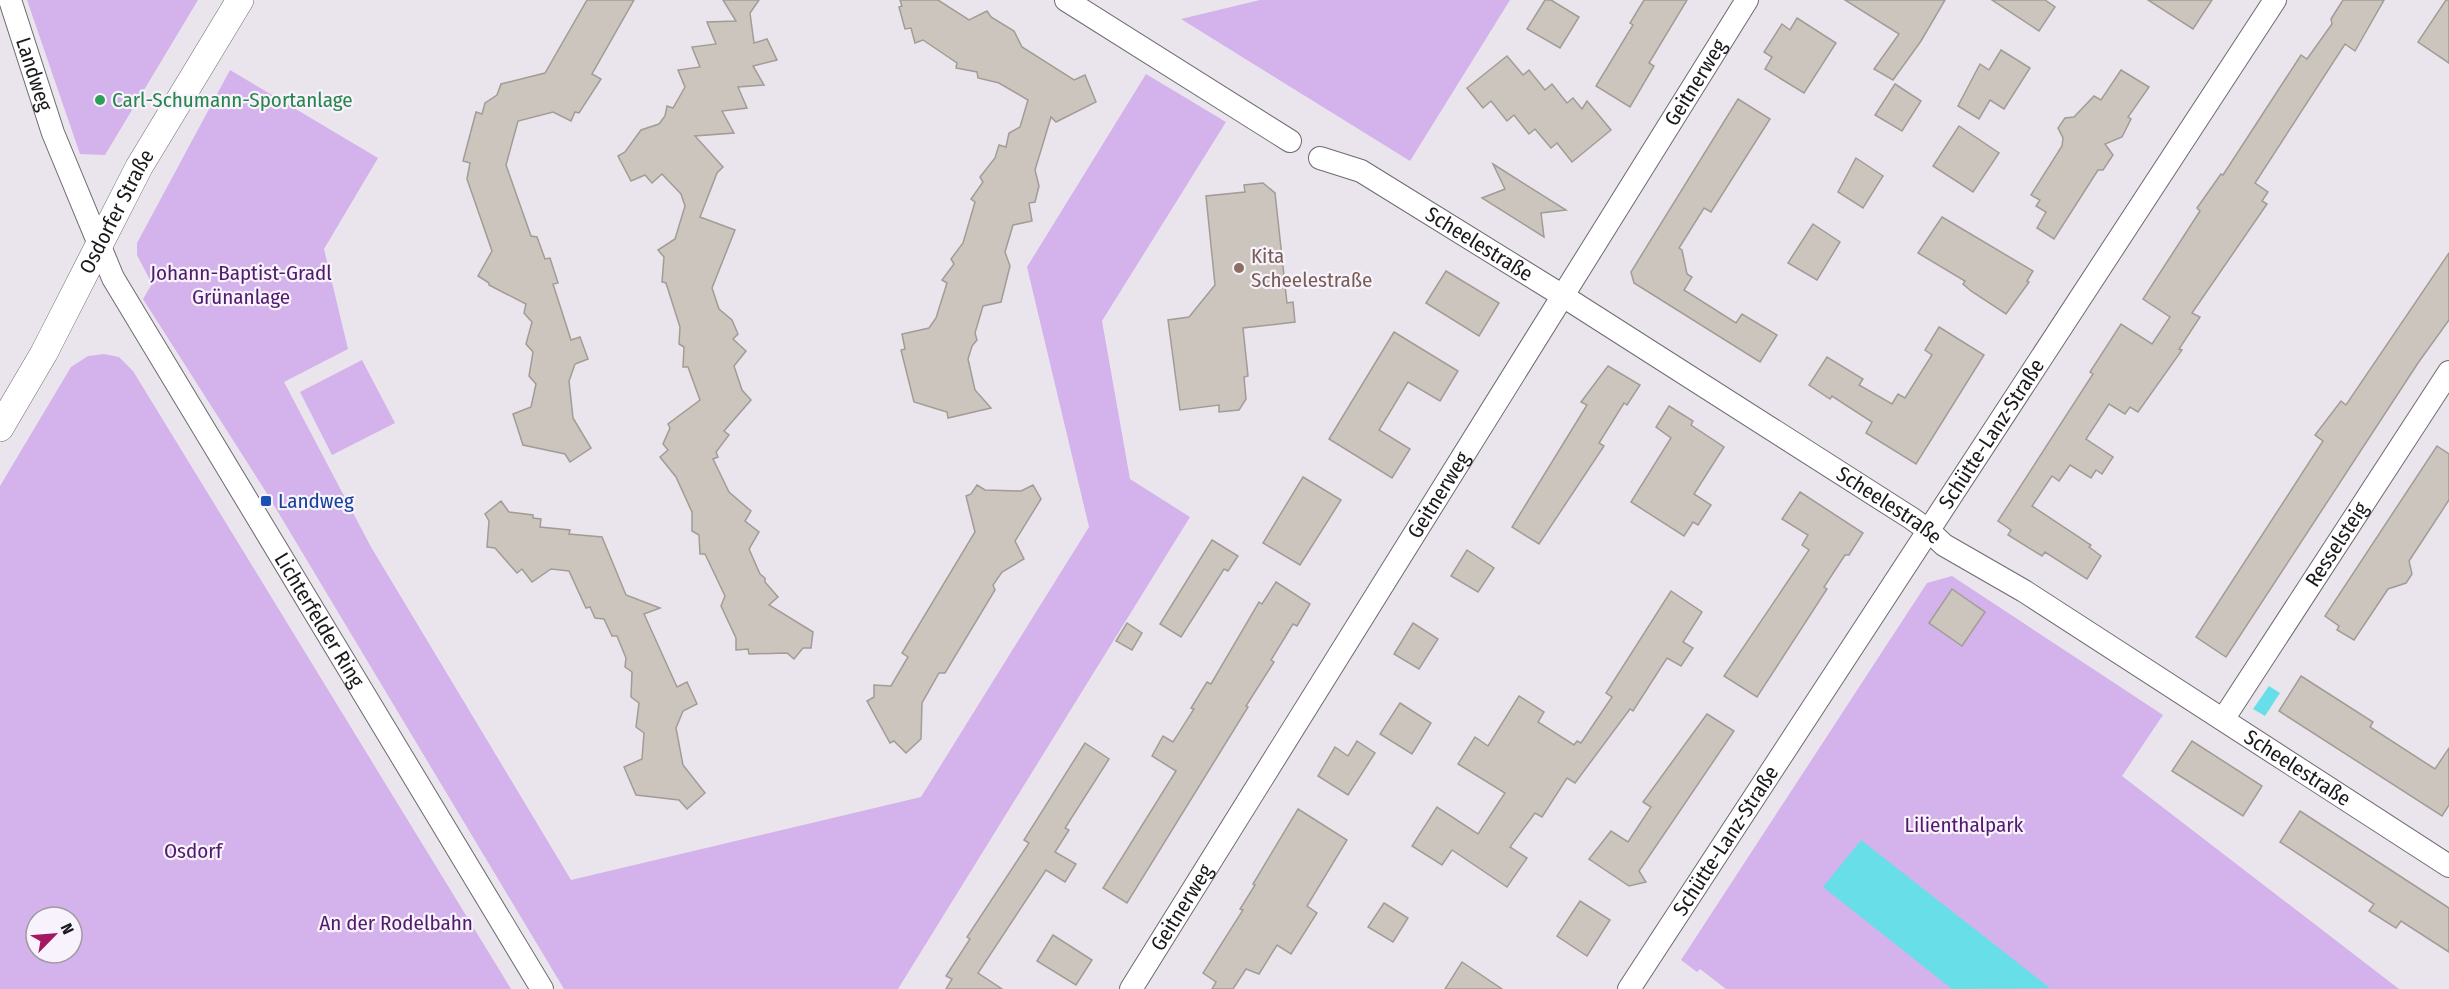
<svg xmlns="http://www.w3.org/2000/svg" width="2449" height="989" viewBox="0 0 2449 989" font-family="'Fira Sans Condensed',sans-serif">
<rect width="100%" height="100%" fill="#eae5ed"/>
<g fill="#d4b2eb" fill-rule="evenodd">
<polygon points="27,0 198,0 105,155 80,154"/>
<polygon points="1260,0 1510,0 1410,161 1181,19"/>
<polygon points="230,70 378,158 324,249 348,349 284,382 371,547 571,880 921,797 1089,527 1027,267 1146,74 1226,122 1102,321 1130,479 1190,517 898,989 564,989 266,492 143,299 152,284 137,255 137,243"/>
<path d="M 104,354 L 119,357 L 133,371 L 511,989 L 0,989 L 0,486 L 71,367 L 88,356 ZM 36,917 L 72,917 L 72,953 L 36,953 Z"/>
<polygon points="362,360 395,423 332,455 300,392"/>
<polygon points="1952,576 2163,715 2122,776 2399,989 1726,989 1700,969 1697,972 1681,960 1927,583"/>
</g>
<g fill="#68dfe8">
<polygon points="2269,686 2280,693 2265,716 2253,709"/>
<polygon points="1861,840 2050,988 1952,989 1823,887"/>
</g>
<g fill="#cbc5be" stroke="#a19c95" stroke-width="1.5">
<polygon points="587,0 634,0 592,74 601,79 579,113 575,112 571,121 553,112 518,121 506,165 531,236 537,237 545,259 550,258 558,283 553,284 571,340 580,337 588,359 575,364 569,381 573,418 591,448 570,462 565,454 523,445 513,414 531,407 536,384 529,376 533,352 526,344 532,322 524,313 526,304 489,285 489,283 478,276 492,251 467,179 470,163 463,161 476,112 482,114 485,103 497,95 501,84 545,73"/>
<polygon points="723,0 759,0 750,13 754,43 767,39 777,60 753,66 764,85 738,87 747,108 722,111 734,133 695,136 723,167 717,173 700,217 735,230 712,288 719,309 732,320 738,334 733,339 746,351 734,366 742,390 751,400 724,431 729,435 716,452 718,457 713,459 729,492 751,511 745,521 759,532 749,549 760,574 765,578 765,582 778,597 769,605 813,632 811,648 803,648 794,659 787,653 749,654 748,649 736,650 736,638 721,606 725,596 705,554 700,554 699,535 692,531 692,512 676,477 660,457 668,450 663,444 670,428 668,424 700,400 688,367 683,367 684,347 679,344 680,327 666,283 662,282 664,257 658,250 675,239 685,206 681,194 662,174 652,183 645,175 631,181 618,156 625,152 641,130 659,124 665,116 667,106 673,108 685,87 678,70 700,67 692,47 716,44 707,22 736,21"/>
<polygon points="900,0 938,0 969,20 987,11 991,17 1014,31 1022,47 1074,80 1085,75 1096,102 1056,122 1051,117 1035,170 1039,186 1035,202 1029,203 1032,221 1013,225 1005,252 1010,266 1001,302 983,306 975,333 977,340 972,346 968,359 975,390 991,408 948,418 947,412 914,402 901,350 905,349 902,334 929,328 936,318 947,283 942,280 954,264 951,259 963,243 975,202 971,199 983,182 980,177 995,158 999,145 1006,147 1009,133 1020,127 1028,100 999,83 978,78 977,72 956,68 957,63 923,40 915,43 911,28 905,29 899,7 902,6"/>
<polygon points="1545,0 1551,0 1579,17 1560,48 1527,29"/>
<polygon points="1644,0 1687,0 1649,63 1654,66 1630,107 1596,86 1633,25 1630,23"/>
<polygon points="1845,0 1945,0 1921,41 1893,80 1874,69 1899,34"/>
<polygon points="1992,0 2045,0 2055,7 2039,31"/>
<polygon points="2148,0 2212,0 2193,29"/>
<polygon points="2343,0 2384,0 2355,51 2345,44 2255,183 2268,192 2262,201 2267,204 2192,313 2200,317 2179,349 2182,350 2138,412 2130,407 2125,414 2109,404 2086,439 2113,457 2102,474 2096,470 2091,478 2070,465 2059,481 2052,476 2032,506 2091,545 2089,547 2101,556 2087,579 2045,552 2042,556 2008,535 2011,530 1998,521 2093,374 2090,372 2121,324 2152,344 2170,317 2143,299 2200,211 2197,208 2221,174 2223,175 2301,55 2307,59 2332,24 2331,19"/>
<polygon points="2446,0 2449,0 2449,63 2418,42"/>
<polygon points="1797,18 1836,43 1804,93 1765,69 1772,57 1764,52 1782,24 1790,30"/>
<polygon points="2001,50 2030,68 2004,109 1990,100 1979,119 1958,106 1980,64 1989,70"/>
<polygon points="1507,56 1523,75 1529,70 1545,90 1552,84 1567,103 1573,98 1582,109 1587,101 1611,130 1572,162 1557,143 1551,148 1535,129 1529,134 1514,115 1507,121 1491,101 1483,108 1467,88"/>
<polygon points="2121,70 2149,87 2128,117 2131,119 2122,137 2105,144 2113,155 2103,170 2098,170 2054,239 2037,228 2046,212 2036,206 2040,200 2031,195 2062,146 2063,138 2058,128 2065,118 2074,117 2094,96 2101,100"/>
<polygon points="1895,84 1921,101 1902,131 1875,115"/>
<polygon points="1738,99 1770,119 1711,212 1704,208 1679,248 1682,250 1687,274 1692,277 1684,290 1736,323 1742,314 1777,335 1760,362 1634,283 1631,272"/>
<polygon points="1959,126 1999,153 1973,192 1933,166"/>
<polygon points="1856,158 1883,176 1863,208 1838,192"/>
<polygon points="1493,164 1566,210 1541,213 1544,237 1482,198 1505,189"/>
<polygon points="1263,183 1275,193 1287,303 1293,302 1295,322 1243,328 1248,376 1244,377 1246,399 1239,410 1219,412 1219,405 1180,410 1168,320 1189,317 1215,285 1206,196 1245,192 1244,185"/>
<polygon points="1942,217 2033,271 2027,281 2029,282 2006,314 1971,291 1963,284 1965,281 1918,253"/>
<polygon points="1813,224 1840,242 1817,280 1788,263"/>
<polygon points="2449,253 2449,320 2418,363 2226,657 2196,637 2323,441 2315,435 2341,401 2346,405"/>
<polygon points="1446,271 1499,303 1479,336 1426,303"/>
<polygon points="1939,327 1984,355 1916,464 1866,433 1872,422 1832,396 1830,399 1809,385 1827,357 1863,379 1859,385 1892,404 1898,394 1905,398 1932,355 1925,350"/>
<polygon points="1394,332 1458,371 1440,401 1408,382 1379,430 1410,449 1392,478 1329,439"/>
<polygon points="1608,366 1640,385 1627,405 1624,403 1599,443 1604,446 1539,544 1512,527 1587,405 1581,402"/>
<polygon points="1669,406 1693,421 1691,425 1724,447 1694,494 1711,505 1698,525 1693,522 1684,536 1631,502 1671,438 1656,427"/>
<polygon points="2437,446 2449,454 2449,500 2409,561 2412,574 2406,583 2388,589 2354,640 2337,630 2339,626 2325,616"/>
<polygon points="1303,477 1341,500 1300,565 1263,543"/>
<polygon points="977,485 985,490 1021,491 1033,485 1041,499 1015,541 1024,559 1002,572 993,585 995,590 945,673 939,673 922,703 921,739 906,753 894,741 890,743 867,701 874,697 874,685 891,686 908,657 902,653 975,532 966,496 971,494"/>
<polygon points="1800,492 1863,533 1849,555 1845,555 1824,587 1827,589 1757,697 1724,676 1809,550 1802,545 1808,535 1782,519"/>
<polygon points="501,501 509,512 533,515 533,518 541,519 540,527 570,530 569,534 602,537 626,595 660,608 644,614 677,687 687,682 697,704 683,711 676,728 683,765 705,793 687,809 679,800 636,795 624,767 642,759 644,733 636,727 639,703 631,697 632,672 625,667 626,658 617,636 612,636 604,619 595,618 590,607 586,608 569,571 551,569 532,582 522,569 517,573 495,548 487,547 489,521 485,514"/>
<polygon points="1212,540 1238,556 1228,571 1224,569 1181,637 1160,624"/>
<polygon points="1467,550 1494,568 1478,592 1451,576"/>
<polygon points="1276,582 1310,604 1297,626 1293,624 1271,660 1274,662 1246,706 1248,707 1127,903 1103,888 1176,771 1152,756 1163,736 1173,742 1194,709 1191,708 1207,682 1211,684 1259,602 1262,604"/>
<polygon points="1952,589 1985,612 1962,646 1929,623"/>
<polygon points="1671,591 1702,612 1683,642 1693,648 1681,666 1667,658 1633,711 1630,709 1575,783 1567,778 1542,817 1535,813 1510,847 1527,858 1507,887 1452,850 1442,865 1412,846 1437,807 1478,834 1505,793 1458,764 1475,737 1488,746 1519,696 1544,712 1538,722 1574,745 1577,741 1581,743 1612,697 1606,693"/>
<polygon points="1127,623 1142,633 1132,650 1116,641"/>
<polygon points="1413,623 1438,639 1419,669 1394,654"/>
<polygon points="2301,676 2373,722 2370,727 2435,769 2449,748 2449,805 2442,816 2279,711"/>
<polygon points="1400,703 1431,723 1412,754 1380,734"/>
<polygon points="1707,714 1734,731 1639,871 1646,882 1629,886 1589,859 1611,831 1628,842 1651,807 1643,802"/>
<polygon points="1357,741 1375,753 1348,795 1318,776 1335,747 1348,756"/>
<polygon points="2192,741 2262,786 2243,816 2172,771"/>
<polygon points="1085,743 1109,759 1065,828 1069,830 1055,852 1076,864 1065,882 1046,870 978,973 1002,989 946,989 952,979 946,976 970,939 967,937 1029,843 1024,840"/>
<polygon points="1298,809 1347,840 1307,906 1317,913 1291,954 1277,945 1259,974 1246,969 1233,989 1212,989 1216,982 1203,973 1243,910 1240,909 1255,885 1253,884"/>
<polygon points="2300,811 2449,908 2449,952 2401,921 2396,928 2369,911 2374,904 2280,842"/>
<polygon points="1580,901 1610,920 1587,956 1557,936"/>
<polygon points="1384,903 1408,918 1393,942 1368,927"/>
<polygon points="1053,935 1092,960 1076,985 1037,961"/>
<polygon points="1462,962 1502,989 1445,989"/>
</g>
<g fill="none" stroke-linecap="round" stroke-linejoin="round">
<g stroke="#6e6a71" stroke-width="24">
<g id="minor">
<path id="s1" d="M 10,0 L 53,133 L 113,278 L 542,989"/>
<polyline points="1066,0 1290,141"/>
<path id="s2" d="M 1320,158 L 1361,171 L 1563,296 L 1911,518 L 1928,530 L 1944,545 L 2024,591 L 2449,866"/>
<path id="s3" d="M 2224,718 L 2449,372"/>
<path id="s4" d="M 1131,989 L 1747,0"/>
<path id="s5" d="M 1629,989 L 2275,0"/>
</g>
</g>
<g stroke="#6e6a71" stroke-width="28">
<g id="tertiary">
<path id="s6" d="M 0,428 L 44,353 L 139,167 L 240,0"/>
</g>
</g>
<use href="#minor" stroke="#fff" stroke-width="22"/>
<use href="#tertiary" stroke="#fff" stroke-width="27"/>
</g>
<circle fill="#2e9e5b" stroke="#f7f2fb" stroke-width="2" cx="100" cy="100" r="6"/>
<circle fill="#8d6e63" stroke="#f7f2fb" stroke-width="2" cx="1239" cy="268" r="6"/>
<rect fill="#1a4fb4" stroke="#f7f2fb" stroke-width="2" x="260" y="495" width="12" height="12" rx="3"/>
<g text-anchor="middle" dominant-baseline="central" stroke-width="4.5" stroke-linejoin="round" paint-order="stroke">
<g font-size="21" fill="#1a181b" stroke="#f7f2fb">
<text stroke="none"><textPath href="#s1" startOffset="78">Landweg</textPath></text>
<text stroke="none"><textPath href="#s4" startOffset="1068">Geitnerweg</textPath></text>
<text stroke="none"><textPath href="#s6" startOffset="246">Osdorfer Straße</textPath></text>
<text stroke="none"><textPath href="#s2" startOffset="182">Scheelestraße</textPath></text>
<text stroke="none"><textPath href="#s5" startOffset="663">Schütte-Lanz-Straße</textPath></text>
<text stroke="none"><textPath href="#s4" startOffset="582">Geitnerweg</textPath></text>
<text stroke="none"><textPath href="#s2" startOffset="668">Scheelestraße</textPath></text>
<text stroke="none"><textPath href="#s3" startOffset="207">Resselsteig</textPath></text>
<text stroke="none"><textPath href="#s1" startOffset="696">Lichterfelder Ring</textPath></text>
<text stroke="none"><textPath href="#s2" startOffset="1154">Scheelestraße</textPath></text>
<text stroke="none"><textPath href="#s5" startOffset="177">Schütte-Lanz-Straße</textPath></text>
<text stroke="none"><textPath href="#s4" startOffset="96">Geitnerweg</textPath></text>
</g>
<g font-size="21" fill="#27864d" stroke="#f7f2fb" text-anchor="start">
<text x="112" y="100">Carl-Schumann-Sportanlage</text>
</g>
<g font-size="21" fill="#785e54" stroke="#f7f2fb" text-anchor="start">
<text x="1251" y="256">Kita<tspan x="1251" dy="24">Scheelestraße</tspan></text>
</g>
<g font-size="21" fill="#511b6d" stroke="#f7f2fb">
<text x="241" y="273">Johann-Baptist-Gradl<tspan x="241" dy="24">Grünanlage</tspan></text>
<text x="1964" y="825">Lilienthalpark</text>
<text x="193" y="851">Osdorf</text>
<text x="396" y="923">An der Rodelbahn</text>
</g>
<g font-size="21" fill="#164399" stroke="#f7f2fb" text-anchor="start">
<text x="278" y="501">Landweg</text>
</g>
</g>
<g transform="translate(54 935) rotate(65)"><circle r="28" fill="#f7f2fb" stroke="#9f9ba1" stroke-width="1.5"/>
<path d="M0-4.5L10 22L0 15L-10 22Z" fill="#a31860"/>
<text y="-9" font-size="16" font-weight="bold" text-anchor="middle" fill="#1a181b">N</text>
</g>
</svg>
